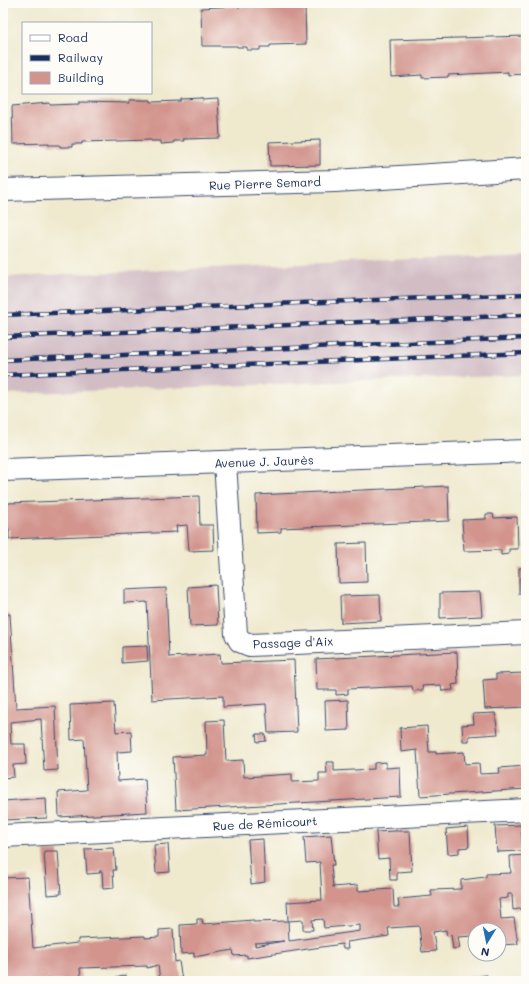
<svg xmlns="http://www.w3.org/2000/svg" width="529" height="984" viewBox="0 0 529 984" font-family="Mali,sans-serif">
<rect width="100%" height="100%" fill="#fdfcf7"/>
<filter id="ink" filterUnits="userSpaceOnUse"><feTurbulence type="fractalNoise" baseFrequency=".025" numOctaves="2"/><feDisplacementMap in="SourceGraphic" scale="8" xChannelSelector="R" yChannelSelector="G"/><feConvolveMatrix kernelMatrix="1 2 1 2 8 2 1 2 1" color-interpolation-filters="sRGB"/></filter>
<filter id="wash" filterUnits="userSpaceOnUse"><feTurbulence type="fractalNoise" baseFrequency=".012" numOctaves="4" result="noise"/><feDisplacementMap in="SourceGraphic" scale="16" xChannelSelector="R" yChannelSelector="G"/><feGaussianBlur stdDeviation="0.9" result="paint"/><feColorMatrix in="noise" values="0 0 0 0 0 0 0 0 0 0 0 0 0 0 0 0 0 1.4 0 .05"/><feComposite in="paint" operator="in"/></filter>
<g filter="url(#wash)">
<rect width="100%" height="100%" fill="#efe9ce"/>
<polygon fill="#d2bdc5" points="526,254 526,375 3,394 3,277"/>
<g id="blocks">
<g fill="#d2948d" fill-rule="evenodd">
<polygon points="267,5 289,5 289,6 305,6 306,44 270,45 270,47 260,47 260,50 247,50 247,47 237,47 237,46 202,46 201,8 238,6 238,7 267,6"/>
<polygon points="526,36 526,74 508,75 508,72 448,75 448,77 422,78 422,75 391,77 390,40"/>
<polygon points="202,98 202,100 218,99 220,138 183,139 184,141 174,141 173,143 161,144 161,141 151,141 151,140 82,142 82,144 72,144 72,147 60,147 60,145 49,145 49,143 13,144 12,106 50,103 50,105 79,104 79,102 129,103 129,100 151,100 151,102 181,101 181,99"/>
<polygon points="320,140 320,165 270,166 269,142"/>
<polygon points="523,483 526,483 526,518 524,518"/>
<polygon points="448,486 449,521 281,528 281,532 257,533 256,495"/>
<polygon points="199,496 200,525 213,525 214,550 189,551 187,525 176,526 177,532 9,539 9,529 3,530 3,505 8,505 8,503"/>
<polygon points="486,514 493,514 494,518 517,517 518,549 509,549 509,554 501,555 501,550 464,551 462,520 486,519"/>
<polygon points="366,543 367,582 339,583 338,544"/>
<polygon points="519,568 526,568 526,593 519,594"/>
<polygon points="216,585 218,625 190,626 188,587"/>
<polygon points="166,588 169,657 220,654 221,663 294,660 297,732 268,733 266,704 223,707 223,696 152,700 147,602 124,603 124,590"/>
<polygon points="480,592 482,616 440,618 440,593"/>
<polygon points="380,595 381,621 341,623 340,596"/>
<polygon points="10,614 16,708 55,706 58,770 44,771 41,719 10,722 11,744 25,744 26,764 13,765 14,777 3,778 3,615"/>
<polygon points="147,646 148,661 122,663 122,647"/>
<polygon points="457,652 458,684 452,685 453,690 442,691 441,685 422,686 423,690 413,691 412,686 348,689 348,694 336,695 336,690 317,690 316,659"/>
<polygon points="526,673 526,707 485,709 483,680 496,679 496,674"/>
<polygon points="348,700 349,730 326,731 325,701"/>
<polygon points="114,703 116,732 131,731 132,751 117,752 118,781 145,779 147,812 59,817 58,792 87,790 84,739 71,740 70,705"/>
<polygon points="495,713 498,734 469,736 469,741 463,741 462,725 474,724 473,714"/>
<polygon points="224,720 226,761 243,760 244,777 292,774 292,782 319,781 319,773 327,773 326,762 334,762 334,771 374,769 374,763 386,762 386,768 400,767 401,797 176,810 173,757 207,755 206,721"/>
<polygon points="427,726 429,752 436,752 436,754 464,752 465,764 479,763 480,774 500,773 499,768 526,766 526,789 420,796 417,750 401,752 400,728"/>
<polygon points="256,734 265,734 266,741 257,742"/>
<polygon points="46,798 47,818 3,820 3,801"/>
<polygon points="521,825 523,851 497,852 495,826"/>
<polygon points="468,827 469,847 459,848 459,853 448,854 446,829"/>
<polygon points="394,831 410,831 412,871 397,872 397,880 390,880 389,858 378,859 376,832"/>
<path d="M 331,835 L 334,865 L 331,865 L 333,887 L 358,885 L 358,891 L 393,889 L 394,907 L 399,907 L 398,899 L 432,896 L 431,890 L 461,889 L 461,880 L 486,877 L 486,874 L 511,873 L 510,856 L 526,855 L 526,908 L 513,910 L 512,894 L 508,894 L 508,898 L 499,899 L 501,919 L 514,918 L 518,944 L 499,945 L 499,930 L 475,930 L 475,940 L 473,940 L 473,936 L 458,937 L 460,948 L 453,949 L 451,935 L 447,936 L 446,930 L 433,932 L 436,951 L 422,952 L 419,926 L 388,928 L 389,936 L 347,942 L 348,949 L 343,949 L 342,944 L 247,958 L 247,955 L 234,956 L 233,950 L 194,957 L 194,953 L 181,954 L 180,925 L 197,924 L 197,919 L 202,919 L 203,924 L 253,920 L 253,922 L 288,921 L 287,902 L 322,900 L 320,862 L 306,863 L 304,837 ZM 323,919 L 324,928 L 360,925 L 360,931 L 289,941 L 288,921 L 303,920 L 303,930 L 313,930 L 312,920 ZM 284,941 L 255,946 L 255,943 Z"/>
<polygon points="263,839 265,882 251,884 248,840"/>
<polygon points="168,844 170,872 156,873 154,845"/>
<polygon points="114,848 116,870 113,870 114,888 103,889 102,871 99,871 100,873 87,874 85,849"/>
<polygon points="44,851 58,851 61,894 47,895"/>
<polygon points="28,877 33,948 78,943 78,939 145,936 145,938 159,937 159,930 173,929 175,962 179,961 182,981 160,981 158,965 147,968 147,966 80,968 81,981 30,981 30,980 3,981 3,878"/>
<polygon points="126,975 127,981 106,981"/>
<polygon points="487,975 488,981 465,981 464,979"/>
</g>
</g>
</g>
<g filter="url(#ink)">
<use href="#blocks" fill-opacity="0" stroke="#3b4b6f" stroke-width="1"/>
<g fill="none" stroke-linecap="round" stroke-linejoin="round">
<g stroke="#3b4b6f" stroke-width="24">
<g id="minor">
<polyline points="3,190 335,181 526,169"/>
<polyline points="225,462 236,634 240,641 250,645 526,633"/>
<polyline points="3,836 526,810"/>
</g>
</g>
<g stroke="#3b4b6f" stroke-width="24">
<polyline id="tertiary" points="3,470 526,451"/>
</g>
<use href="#minor" stroke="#fff" stroke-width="22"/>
<use href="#tertiary" stroke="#fff" stroke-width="22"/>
<g stroke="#1b2f5e" stroke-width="4.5">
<g id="rail">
<polyline points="3,315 526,294"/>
<polyline points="3,337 526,315"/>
<polyline points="3,360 526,338"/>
<polyline points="3,375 526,353"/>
</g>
</g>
<use href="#rail" stroke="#fdfcf7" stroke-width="3" stroke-dasharray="9" stroke-linecap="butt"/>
</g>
</g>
<g text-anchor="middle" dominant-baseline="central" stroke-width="3.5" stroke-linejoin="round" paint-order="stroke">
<g font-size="12" fill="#1b2f5e" stroke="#fdfcf7">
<text transform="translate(265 183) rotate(-2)">Rue Pierre Semard</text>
<text transform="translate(264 461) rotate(-2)">Avenue J. Jaurès</text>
<text transform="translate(293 642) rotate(-2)">Passage d'Aix</text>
<text transform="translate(265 823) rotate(-3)">Rue de Rémicourt</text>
</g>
</g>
<rect width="529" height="984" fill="none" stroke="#fdfcf7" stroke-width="16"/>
<rect x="22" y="22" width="130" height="72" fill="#fdfcf7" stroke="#a3aaba"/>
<rect x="30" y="35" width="20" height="6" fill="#ffffff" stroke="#a3aaba"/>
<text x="58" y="42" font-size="12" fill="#1b2f5e">Road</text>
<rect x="30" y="55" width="20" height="6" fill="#1b2f5e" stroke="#a3aaba"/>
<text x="58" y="62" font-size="12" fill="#1b2f5e">Railway</text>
<rect x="30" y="72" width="20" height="12" fill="#d2948d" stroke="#a3aaba"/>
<text x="58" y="82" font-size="12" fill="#1b2f5e">Building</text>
<g transform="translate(487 942) rotate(190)"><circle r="19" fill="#fdfcf7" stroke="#a3aaba"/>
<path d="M0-3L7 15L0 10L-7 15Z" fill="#1f6fb2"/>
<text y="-6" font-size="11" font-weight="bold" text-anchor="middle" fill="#1b2f5e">N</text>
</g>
</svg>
